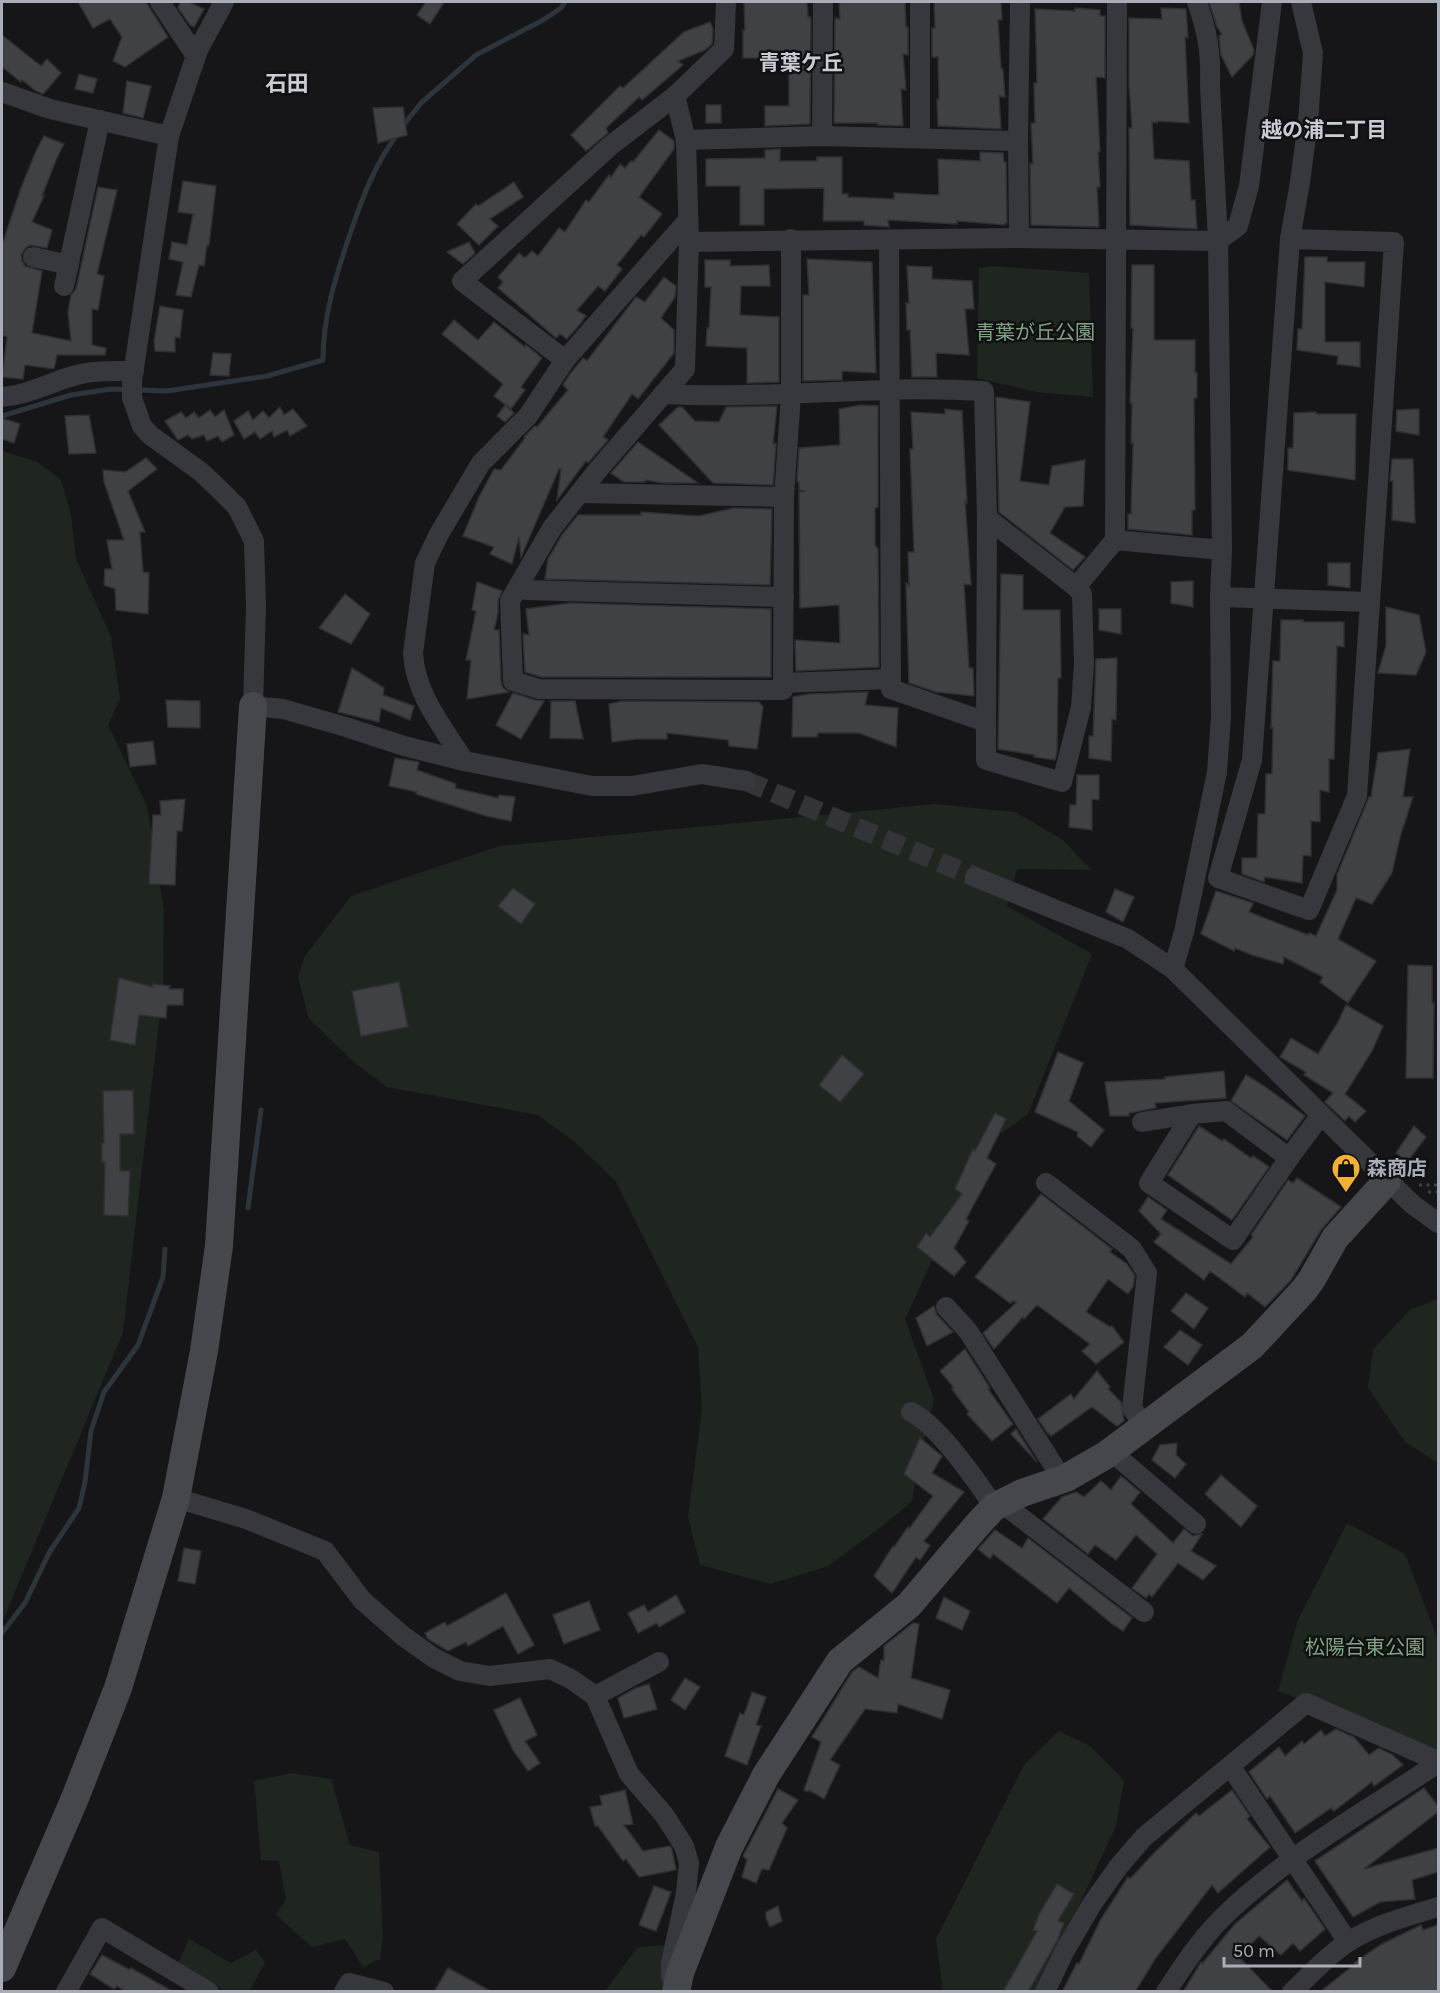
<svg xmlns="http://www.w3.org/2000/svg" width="1440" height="1993" viewBox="0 0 1440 1993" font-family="Karla,'Noto Sans JP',sans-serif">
<rect width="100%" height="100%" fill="#161618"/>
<g fill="#1e261f">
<polygon points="992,266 1089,273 1093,397 1036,392 977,378 979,268"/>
<polygon points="2,451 37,462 61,480 71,515 76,559 111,637 120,699 108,725 147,806 164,911 163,987 123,1332 2,1623"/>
<polygon points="935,804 1015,812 1063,840 1092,870 1017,869 1007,906 1092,954 1028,1114 986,1144 905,1319 934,1399 920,1455 912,1501 885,1524 828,1566 771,1584 700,1565 688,1517 702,1410 698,1347 616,1182 576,1143 538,1115 387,1087 354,1062 309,1019 298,977 305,956 351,896 500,846"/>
<polygon points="1438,1299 1438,1463 1405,1442 1368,1388 1373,1349 1411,1309"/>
<polygon points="1347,1523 1405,1554 1438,1640 1438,1755 1278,1691 1298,1620"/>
<polygon points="1059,1731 1090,1746 1124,1780 1116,1826 1039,1991 943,1991 936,1939 1024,1765"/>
<polygon points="291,1773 331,1779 350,1845 379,1852 383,1936 380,1959 363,1967 345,1939 312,1947 276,1915 286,1899 279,1861 261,1860 254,1781"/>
<polygon points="189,1939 231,1963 256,1950 265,1962 249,1992 225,1991 178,1963"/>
<polygon points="682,1944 668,1991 604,1992 638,1947"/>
</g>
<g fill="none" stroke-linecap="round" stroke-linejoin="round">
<g stroke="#2c353c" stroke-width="5">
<polyline points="402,127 421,103 476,55 543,20 561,8 565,2"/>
<path d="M 2,416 L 71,395 L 111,389 L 167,391 L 267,376 L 323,360 C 323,316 336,275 350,234 C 362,199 374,165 397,135"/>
<polyline points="248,1208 261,1110"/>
<polyline points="2,1633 25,1603 49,1553 79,1508 85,1482 91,1431 104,1392 138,1345 163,1277 165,1249"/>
</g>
</g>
<g fill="#404145" stroke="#303034" stroke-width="1.5">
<polygon points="78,2 146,2 168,37 125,67 113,61 122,37 110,19 93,28"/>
<polygon points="180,2 189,2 204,9 194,27 190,25 178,8"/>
<polygon points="426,2 444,2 430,24 417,15"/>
<polygon points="744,2 807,2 808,17 811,17 810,124 765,126 765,106 789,106 789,58 743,58 743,30 745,30"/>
<polygon points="839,2 905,2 906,27 908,27 908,55 903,54 906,90 901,89 903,126 878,125 878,123 834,123 835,18 840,19"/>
<polygon points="934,2 1001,2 1002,20 998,20 1001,68 1003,69 1005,97 999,96 1001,129 938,126 937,99 939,99 938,57 932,57 932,28 935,28"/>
<polygon points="1209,2 1239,2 1242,21 1254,50 1253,55 1232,77 1221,55 1219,36 1222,34 1217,27"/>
<polygon points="1075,8 1100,10 1100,16 1105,16 1105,78 1096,77 1100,152 1098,152 1100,187 1097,187 1099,227 1031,225 1030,163 1033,164 1031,123 1035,123 1034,83 1037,83 1035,9 1075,11"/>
<polygon points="1161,8 1186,9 1188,38 1185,37 1189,123 1156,121 1157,123 1152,122 1154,159 1189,161 1191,200 1195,200 1197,229 1130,225 1129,128 1132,128 1129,85 1129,18 1162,19"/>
<polygon points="710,22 713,29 712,44 705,50 678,61 683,65 642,100 639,97 606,128 608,133 586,151 571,135 620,86 623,88 684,32"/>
<polygon points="2,35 41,66 47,59 61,73 43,94 36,91 22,80 21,82 2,67"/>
<polygon points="79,74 97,79 93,93 75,89"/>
<polygon points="127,81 151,86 143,118 123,113"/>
<rect x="706" y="105" width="15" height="18"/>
<polygon points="403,107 407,135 378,143 373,108"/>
<polygon points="659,130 674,141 674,149 639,197 662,214 644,237 641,235 617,265 622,269 605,291 598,286 577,310 586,316 580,324 567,339 560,334 556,338 498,288 503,282 498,277 519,253 525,258 532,251 538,256 559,228 565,232 586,200 589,202 609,175 611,177 620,164 625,168 631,161 633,162"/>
<polygon points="44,136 64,144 56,160 42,196 44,196 32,222 52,230 47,248 30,245 25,249 21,255 22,261 25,266 42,271 32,333 71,341 68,312 71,295 76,289 98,187 117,190 97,274 104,276 98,310 92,309 92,345 106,348 105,355 57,355 54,369 25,365 23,379 2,377 7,337 2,335 2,245 21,188 36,151"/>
<polygon points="780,149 780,161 817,161 817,157 842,157 842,194 848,194 848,197 894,199 894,193 939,195 938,159 980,161 980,152 1003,153 1004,162 1006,162 1007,223 1005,223 1005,225 957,221 957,224 888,220 889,227 864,225 864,221 823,221 824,188 764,189 764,225 740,225 740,186 706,186 706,159 765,158 765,150"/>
<polygon points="183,181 216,186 209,245 207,245 204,266 199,265 191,297 176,295 183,262 169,259 172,242 187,245 193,214 178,212"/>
<polygon points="514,182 523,197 490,219 498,226 479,245 457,224 476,204 478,206"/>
<polygon points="469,242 475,253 463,264 447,252"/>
<polygon points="1305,257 1327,257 1327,262 1365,262 1364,287 1325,282 1325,342 1360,342 1360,367 1337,364 1338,356 1297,350 1298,329 1302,329"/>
<polygon points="807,259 872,262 876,373 842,371 842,380 803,381 803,295 809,295"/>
<polygon points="705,260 730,260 730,266 769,265 770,286 741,286 740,315 779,317 779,382 747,383 747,348 706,346 707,328 709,328 711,287 705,287"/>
<polygon points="1132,265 1154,265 1154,340 1195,340 1195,373 1197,373 1197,398 1194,398 1195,510 1192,510 1192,535 1128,529 1128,514 1131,514 1133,443 1131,443 1132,403 1130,403 1133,328 1131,328"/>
<polygon points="907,266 932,267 932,279 972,281 974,309 965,309 969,355 936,353 937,377 912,377 910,330 907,330 906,303 909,303"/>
<polygon points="664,277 676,286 675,297 661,318 674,330 674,353 638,399 632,394 603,437 608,440 588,463 586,461 557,500 561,469 559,469 521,557 519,537 512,564 490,554 494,547 463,536 479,497 494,469 501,470 525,438 524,437 535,426 537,427 568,390 563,385 570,374 583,358 587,361 636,297 645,302"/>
<polygon points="160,306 183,310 180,338 175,337 175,352 155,351 154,341"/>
<polygon points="454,320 478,340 494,322 525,347 526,345 542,358 521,387 525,390 511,409 494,396 503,384 442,334"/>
<polygon points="213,353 231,354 229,376 210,375"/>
<polygon points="996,397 1030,402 1020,481 1049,485 1052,466 1085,460 1083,506 1065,507 1050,533 1085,557 1073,570 999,512"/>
<polygon points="505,405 514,413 505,422 497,416"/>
<polygon points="861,405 878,406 878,507 875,508 875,545 878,549 879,667 796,671 795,640 840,643 839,605 800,608 799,492 805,491 799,490 799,482 797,482 799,448 840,445 839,409"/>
<polygon points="777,406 773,444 776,443 773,485 713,483 659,425 678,407 682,407 695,421 719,422 726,407"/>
<polygon points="280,407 284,415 293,409 307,426 290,436 287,430 274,437 272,431 260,439 255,432 244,439 234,421 248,411 253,420 263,411 269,418"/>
<polygon points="945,409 962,411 967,503 965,501 971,585 964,584 969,668 973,668 974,696 936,692 909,683 906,583 909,586 908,552 914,552 910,449 913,449 911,412 945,414"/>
<polygon points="1419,409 1419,435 1396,431 1397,410"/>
<polygon points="210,410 215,417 224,410 234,435 222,442 218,436 207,441 204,435 192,439 188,435 178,440 165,421 181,412 186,418 194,412 199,418"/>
<polygon points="1316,412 1316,414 1356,414 1355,480 1288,470 1288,448 1293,448 1294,413"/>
<polygon points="89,415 96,453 69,454 65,416"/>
<polygon points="2,418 20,424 14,443 2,439"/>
<polygon points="638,442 698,483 663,483 646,480 645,482 624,482 611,473"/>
<polygon points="146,458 157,469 128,491 145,532 140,532 143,572 149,573 148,614 116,610 115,589 104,585 105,569 112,569 107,540 124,540 104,482 103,470 125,472"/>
<polygon points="1392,459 1413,459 1415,523 1392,520 1393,481 1390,481"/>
<polygon points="734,508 772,509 770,585 545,579 548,559 562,535 578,515 641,515 641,512 699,516"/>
<polygon points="1328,563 1350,563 1350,588 1328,585"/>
<polygon points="1001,574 1023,575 1023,610 1060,610 1061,678 1058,678 1057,752 1055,760 1034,757 1035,755 998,749"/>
<polygon points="1193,581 1193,607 1171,603 1171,582"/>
<polygon points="477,582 502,591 498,601 498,613 494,630 499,630 501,682 503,688 509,692 467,699 471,660 466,660 476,611 472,610"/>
<polygon points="345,594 370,614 351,644 319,628"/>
<polygon points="570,603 771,609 771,677 541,677 525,672 523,634 529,635 526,609"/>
<polygon points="1386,607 1419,615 1426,652 1416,675 1378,673 1386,646"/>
<polygon points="1099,609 1121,609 1121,634 1099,630"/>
<polygon points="1281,620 1303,620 1303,622 1344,622 1344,647 1337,646 1334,759 1329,759 1329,792 1320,790 1320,822 1311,821 1311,856 1303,855 1302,883 1265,877 1264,882 1242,874 1242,858 1257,858 1258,814 1265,814 1266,774 1272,774 1273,728 1271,728 1273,661 1280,661"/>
<polygon points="1117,658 1116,720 1112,719 1111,761 1089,758 1089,736 1093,736 1096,659"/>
<polygon points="352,668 384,688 383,695 414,706 410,720 381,708 379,722 338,712"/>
<polygon points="868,692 865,705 898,708 896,747 859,733 818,733 817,737 792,737 793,697 809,694"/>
<polygon points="513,693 535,700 544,701 521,739 496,725"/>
<polygon points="166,700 200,701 200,728 168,727"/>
<polygon points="551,701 575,701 583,739 550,738"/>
<polygon points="622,701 759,702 763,707 757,749 729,746 728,740 667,733 667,739 636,739 612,742 609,704"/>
<polygon points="153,741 156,764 130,767 127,744"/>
<polygon points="1410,749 1403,797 1413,797 1400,837 1392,873 1372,904 1356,898 1338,939 1376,961 1348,1003 1320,982 1323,977 1284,957 1283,964 1252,955 1235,948 1234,951 1201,934 1216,891 1253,903 1249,912 1308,935 1309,933 1316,936 1337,890 1337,875 1369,797 1371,797 1378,753"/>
<polygon points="395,758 419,762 417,770 456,784 455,788 498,798 499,795 515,797 511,821 486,816 416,794 417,792 389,786"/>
<polygon points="1077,775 1099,775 1099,800 1092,799 1092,830 1069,827 1070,805 1076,805"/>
<polygon points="185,799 182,831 177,831 175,885 149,884 153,815 161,815 160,801"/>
<polygon points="513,888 535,904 521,924 498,906"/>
<polygon points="1115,889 1134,897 1123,922 1106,912"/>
<polygon points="1408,965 1432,966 1432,1003 1434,1003 1433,1078 1406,1078"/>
<polygon points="119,978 153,987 153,984 170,986 169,989 183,989 183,1005 167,1005 166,1018 139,1015 135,1045 110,1040"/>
<polygon points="399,982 408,1027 361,1036 352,991"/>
<polygon points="1346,1005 1383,1026 1372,1051 1345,1094 1366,1111 1355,1122 1349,1116 1345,1121 1325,1102 1333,1093 1304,1075 1306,1072 1280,1057 1291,1038 1318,1054 1338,1022"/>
<polygon points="1058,1052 1083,1063 1069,1101 1104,1130 1091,1147 1077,1136 1078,1132 1035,1112"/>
<polygon points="842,1055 864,1074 840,1102 819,1085"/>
<polygon points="1224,1071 1226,1098 1155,1103 1156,1108 1129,1113 1129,1116 1110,1116 1105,1082 1165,1079 1165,1077"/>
<polygon points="1246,1075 1264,1086 1305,1116 1287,1140 1231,1101"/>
<polygon points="133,1090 134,1134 120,1134 120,1171 130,1171 128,1216 104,1215 105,1162 102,1162 102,1143 104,1143 103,1091"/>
<polygon points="995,1113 1006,1119 987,1158 996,1164 966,1219 969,1221 954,1248 966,1262 954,1276 917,1247 926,1233 930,1237 962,1194 955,1189 973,1149 975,1151"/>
<polygon points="1199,1126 1222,1141 1224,1139 1251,1158 1253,1156 1269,1167 1232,1220 1168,1175"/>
<polygon points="1414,1126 1426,1137 1407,1162 1396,1153"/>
<polygon points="1297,1178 1341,1207 1321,1230 1291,1280 1265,1307 1247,1293 1245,1297 1210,1271 1204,1280 1154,1242 1161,1234 1139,1211 1148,1197 1167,1210 1161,1219 1231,1264 1253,1237 1251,1235 1288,1180 1293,1183"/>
<polygon points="1041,1194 1112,1249 1110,1252 1127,1264 1135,1276 1133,1287 1128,1294 1108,1279 1086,1312 1110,1327 1112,1326 1124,1342 1096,1364 1082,1351 1090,1344 1037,1305 1024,1319 1023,1317 994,1349 983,1333 1016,1303 1014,1301 1010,1303 975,1277"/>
<polygon points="1186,1293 1208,1308 1194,1329 1171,1311"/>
<polygon points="934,1306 937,1315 953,1332 927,1346 916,1318"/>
<polygon points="1180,1330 1202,1345 1188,1365 1164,1347"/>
<polygon points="965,1349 990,1388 988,1389 1013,1424 992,1441 967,1414 969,1412 952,1389 954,1388 940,1371"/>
<polygon points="1097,1371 1110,1387 1108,1389 1121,1402 1124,1421 1117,1426 1092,1407 1051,1436 1049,1433 1048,1434 1038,1419 1071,1394 1074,1399"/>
<polygon points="1016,1429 1037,1462 1011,1434"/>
<polygon points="920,1438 942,1456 932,1473 964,1492 924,1541 930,1546 920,1560 916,1557 892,1593 874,1576 893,1546 894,1547 908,1527 909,1529 933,1496 904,1474"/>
<polygon points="1177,1443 1176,1455 1186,1464 1175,1478 1152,1460 1160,1445"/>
<polygon points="1221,1475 1257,1506 1241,1527 1205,1494"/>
<polygon points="1121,1476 1140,1492 1131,1504 1173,1543 1184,1529 1193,1536 1202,1534 1191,1551 1216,1566 1203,1580 1178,1563 1152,1597 1149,1594 1146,1598 1132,1588 1157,1554 1136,1535 1116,1560 1095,1545 1088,1554 1043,1519 1062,1497 1076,1492 1084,1497 1101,1481 1111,1490"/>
<polygon points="995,1530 1022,1548 1028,1538 1132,1618 1123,1631 1112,1624 1069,1588 1057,1603 993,1554 990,1559 978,1549"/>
<polygon points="184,1548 201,1551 195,1584 178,1581"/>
<polygon points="506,1593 534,1645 518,1654 503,1626 468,1646 466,1642 448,1651 428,1639 425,1633 445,1622 447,1626"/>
<polygon points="676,1595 685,1612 659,1627 657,1623 638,1633 628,1613 644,1605 648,1612"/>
<polygon points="944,1597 970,1611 962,1630 936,1618"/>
<polygon points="589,1601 600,1630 564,1644 553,1615"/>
<polygon points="913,1623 919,1624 911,1678 950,1690 942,1719 898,1704 897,1713 865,1709 830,1760 840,1765 824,1799 809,1790 808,1792 804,1790 821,1742 812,1737 852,1672 859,1667 878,1678 881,1660 884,1661 884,1646"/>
<polygon points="685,1678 700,1687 685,1710 671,1700"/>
<polygon points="649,1684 657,1709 624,1718 618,1698 636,1688"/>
<polygon points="752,1692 766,1697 756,1725 761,1726 747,1765 725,1756 740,1713 744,1715"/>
<polygon points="520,1698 537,1735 525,1741 540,1763 528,1771 513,1750 494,1710"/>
<polygon points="1336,1729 1354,1737 1369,1755 1379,1748 1393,1755 1403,1765 1374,1786 1372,1782 1334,1811 1331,1808 1295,1833 1270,1796 1267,1799 1249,1772 1279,1747 1285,1756 1302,1741 1304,1744 1321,1730 1325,1736"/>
<polygon points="1424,1788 1438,1806 1438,1812 1364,1869 1438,1848 1438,1872 1412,1880 1415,1899 1380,1902 1353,1917 1315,1861"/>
<polygon points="778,1789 798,1800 782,1823 787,1828 769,1870 762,1869 756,1883 742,1877 747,1860 743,1856"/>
<polygon points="625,1790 633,1824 624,1825 643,1851 670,1846 672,1850 676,1870 639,1877 626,1859 623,1861 598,1826 595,1826 590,1807 602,1805 600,1796"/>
<polygon points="1232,1790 1250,1816 1247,1819 1270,1847 1218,1893 1212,1885 1155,1959 1135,1992 1062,1992 1077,1963 1079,1964 1101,1919 1128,1877 1130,1879 1155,1852 1196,1813 1199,1816"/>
<polygon points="1287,1880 1302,1901 1304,1898 1325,1929 1300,1951 1293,1943 1281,1955 1259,1936 1239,1957 1273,1992 1183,1992 1201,1962 1202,1964 1235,1924"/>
<polygon points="1057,1884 1074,1894 1058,1921 1064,1923 1057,1941 1028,1992 1003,1992 1037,1931 1033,1930 1039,1914"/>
<polygon points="654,1886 671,1892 656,1931 639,1925"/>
<polygon points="778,1906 782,1921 770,1927 766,1918 766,1912"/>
<polygon points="1421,1925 1423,1930 1438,1925 1438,1992 1320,1992 1355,1964 1354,1963 1382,1944"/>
<polygon points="102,1955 130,1970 131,1968 174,1992 126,1992 117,1986 114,1989 90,1974"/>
<polygon points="448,1968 474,1982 492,1992 434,1992"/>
</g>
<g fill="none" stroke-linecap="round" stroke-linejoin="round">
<polyline stroke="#333438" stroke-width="20" stroke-dasharray="20 10" stroke-linecap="butt" points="746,781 975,877"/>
<g stroke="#3d3f44" stroke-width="3" stroke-dasharray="3 4.5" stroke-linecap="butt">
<polyline points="1419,1185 1438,1185"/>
<polyline points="1428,1192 1438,1192"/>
</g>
<g stroke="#37383d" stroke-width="20">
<polyline points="160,2 196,56"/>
<polyline points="224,2 198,50 169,136 132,381 132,398 142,426 150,435 201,472 218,488 237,507 254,541 256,606 253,706 283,709 346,727 404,746 464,761 592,786 632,786 702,774 746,781"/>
<polyline points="920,2 920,138"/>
<path d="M 1197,2 C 1208,34 1211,51 1210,86 L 1218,241 L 1222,550 L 1220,597 L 1221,716 L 1217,772 L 1184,932 L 1173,969 L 1412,1204 L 1438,1223"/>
<polyline points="2,92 50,109 169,136"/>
<polyline points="675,96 686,140 689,242 685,369 597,471 552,528 519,585 510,601 513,681 539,689 783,690 784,497 791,394 791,239"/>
<polyline points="822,136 823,2"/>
<polyline points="686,140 822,136 1018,141"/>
<polyline points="1019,238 1018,141 1020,2"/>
<polyline points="1290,239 1300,182 1308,122 1313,53 1301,2"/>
<polyline points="689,242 1019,238 1218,241 1238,226 1249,186 1272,2"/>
<polyline points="33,257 69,265"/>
<polyline points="64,286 100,120"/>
<polyline points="565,360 462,281 610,146 675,96 724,49 726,2"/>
<path d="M 663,394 C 738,398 813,392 888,390 C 920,388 952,390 984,391 L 987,518 L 986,722 L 891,689 L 889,240"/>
<path d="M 2,397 C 28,395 48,383 73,376 C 93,370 113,371 134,371"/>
<polyline points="580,493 784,497"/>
<polyline points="1115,540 1222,550"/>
<polyline points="519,585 526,590 784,597"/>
<polyline points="1076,587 1115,540 1117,2"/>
<polyline points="1220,597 1370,602 1357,796 1309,910 1218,878 1252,760 1290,239 1394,242 1370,602"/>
<polyline points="783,683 891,679"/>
<polyline points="986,722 986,760 1062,782 1081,707 1084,664 1082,594 1076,587 987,518"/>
<path d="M 464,761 C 443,727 415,694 413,653 L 425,563 L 439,534 L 481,463 L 528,416 L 565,360 L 688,220"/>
<polyline points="975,877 1128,939 1173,969"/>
<polyline points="1192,1114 1149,1183 1233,1240 1289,1158 1321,1115"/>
<polyline points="1142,1122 1192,1114 1226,1111 1289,1158"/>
<polyline points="1046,1183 1132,1249 1147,1273 1132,1408 1145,1427"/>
<polyline points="946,1307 968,1331 1054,1466 1059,1480"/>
<path d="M 911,1412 C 938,1425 977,1481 994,1507"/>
<polyline points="1113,1450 1120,1459 1196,1524"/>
<polyline points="176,1498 246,1519 325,1551 362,1600 403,1636 434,1658 460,1671 490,1676 550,1669 571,1679 595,1696 629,1774 665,1816 684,1846 689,1863 686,1893 671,1963 671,1977"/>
<polyline points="1007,1500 1011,1510 1144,1612"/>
<polyline points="595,1696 659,1662"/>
<polyline points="1231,1767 1348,1942"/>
<polyline points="66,1992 102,1928 209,1992"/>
<polyline points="344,1992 349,1983 384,1992"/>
<polyline points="1045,1992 1064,1952 1092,1904 1119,1866 1144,1837 1306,1703 1438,1761"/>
<path d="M 1166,1992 C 1183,1966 1200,1940 1222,1918 C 1285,1856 1365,1812 1438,1763"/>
<path d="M 1292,1992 C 1310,1975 1328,1955 1348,1942 C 1375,1925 1408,1916 1438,1907"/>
</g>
<g stroke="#45474d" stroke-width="28">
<polyline points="2,1968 75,1798 118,1688 176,1498 204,1351 219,1246 253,706"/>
<polyline points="676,1992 680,1973 729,1847 766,1775 840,1661 909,1605 979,1523 994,1507 1022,1493 1066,1478 1106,1455 1252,1346 1304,1290 1312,1279 1335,1238 1387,1181"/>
</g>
</g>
<defs>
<g id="shop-pin" transform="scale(1.5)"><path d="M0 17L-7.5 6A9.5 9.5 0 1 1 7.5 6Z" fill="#f2b134" stroke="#111113"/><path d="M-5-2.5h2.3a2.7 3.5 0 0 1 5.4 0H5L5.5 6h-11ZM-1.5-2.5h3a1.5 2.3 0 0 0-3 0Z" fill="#111"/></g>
</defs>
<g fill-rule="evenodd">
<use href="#shop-pin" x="1346" y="1168"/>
</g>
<g text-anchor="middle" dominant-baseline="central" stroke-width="5" stroke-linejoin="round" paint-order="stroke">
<g font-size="20" fill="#7fa381" stroke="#111113">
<text x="1035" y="332">青葉が丘公園</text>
<text x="1365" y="1647">松陽台東公園</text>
</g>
<g font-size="20" font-weight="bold" fill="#a8adb8" stroke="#111113" text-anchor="start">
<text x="1367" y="1168">森商店</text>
</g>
<g font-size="21" font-weight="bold" fill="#c9ccd4" stroke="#111113">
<text x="801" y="63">青葉ケ丘</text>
<text x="1324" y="130">越の浦二丁目</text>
</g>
<g font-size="22" font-weight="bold" fill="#c9ccd4" stroke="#111113">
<text x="287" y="84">石田</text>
</g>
</g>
<rect width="1440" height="1993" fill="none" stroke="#a8adb8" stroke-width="6"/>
<path d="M1224 1957v9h136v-9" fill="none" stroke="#a8adb8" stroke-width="3"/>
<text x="1233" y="1957" font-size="18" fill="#a8adb8" stroke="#111113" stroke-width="4.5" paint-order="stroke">50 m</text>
</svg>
